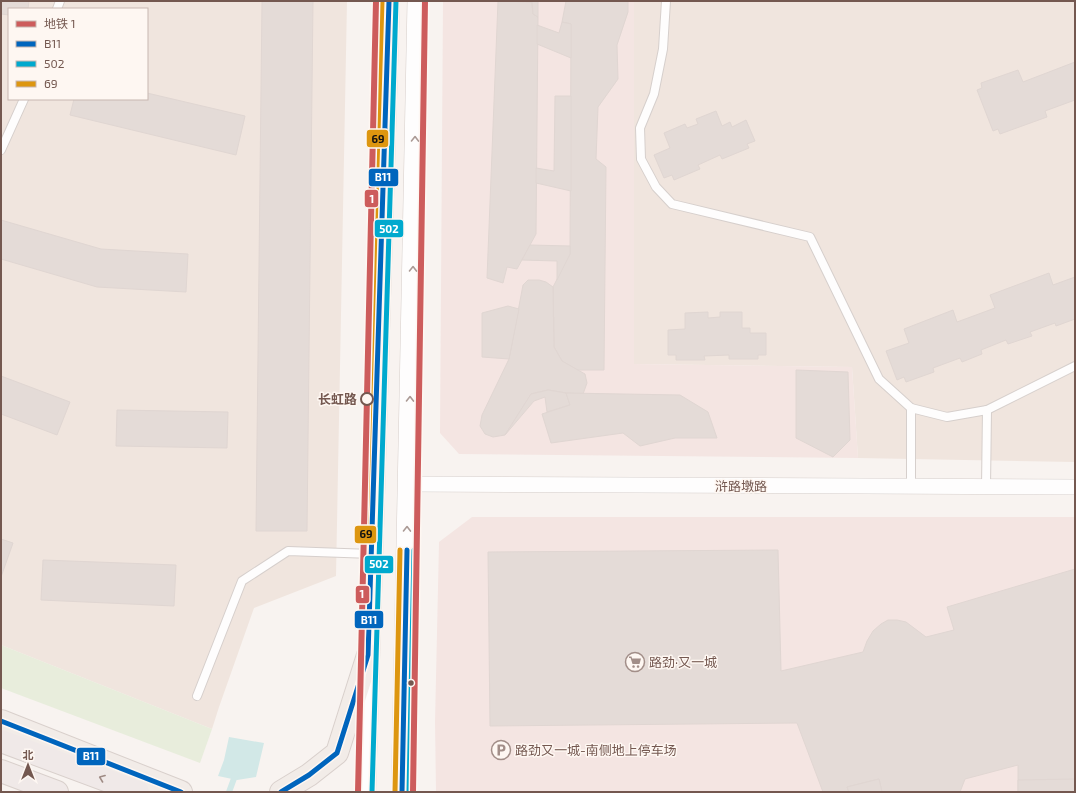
<svg xmlns="http://www.w3.org/2000/svg" width="1076" height="793" viewBox="0 0 1076 793" font-family="'Exo 2','Noto Sans SC',sans-serif">
<rect width="100%" height="100%" fill="#f8f3f0"/>
<g fill="#f0e5de" fill-rule="evenodd">
<path d="M 1,1 L 347,1 L 336,576 L 254,608 L 219,707 L 212,729 L 1,645 ZM 9,9 L 147,9 L 147,99 L 9,99 Z"/>
<polygon points="634,1 1075,1 1075,462 858,458 852,367 634,364"/>
</g>
<g fill="#f4e5e2">
<polygon points="443,1 634,1 634,364 852,367 858,458 459,454 440,433"/>
<polygon points="472,517 1075,517 1075,792 436,792 435,722 439,542"/>
</g>
<polygon fill="#e8eddc" points="1,645 212,729 200,763 1,688"/>
<polygon fill="#d2e8e7" points="229,737 264,743 256,777 237,780 218,776 224,760"/>
<g fill="none" stroke-linecap="round" stroke-linejoin="round">
<polyline stroke="#d2e8e7" stroke-width="6" points="229,792 236,773"/>
</g>
<g fill="#e4dbd7" stroke="#e0d6d2">
<polygon points="1,1 29,1 28,9 9,9 9,15 1,14"/>
<polygon points="262,1 313,1 307,531 256,531"/>
<polygon points="498,1 532,2 533,14 538,17 536,234 517,269 507,267 503,283 487,278"/>
<polygon points="519,1 538,1 538,17 533,14 532,2"/>
<polygon points="566,1 628,1 628,12 617,45 618,79 598,107 596,159 606,167 604,370 577,370 562,361 554,347 553,287 570,254 571,24 562,22"/>
<polygon points="562,22 571,24 571,58 537,44 537,25 559,33"/>
<polygon points="1075,62 1075,100 1045,111 1047,117 1000,134 998,129 993,131 977,90 982,88 981,83 1018,70 1023,82"/>
<polygon points="147,93 245,116 236,155 70,115 74,99 147,99"/>
<polygon points="555,96 571,96 571,191 536,183 536,168 554,171"/>
<polygon points="716,111 722,126 730,122 732,127 746,120 755,141 747,144 749,148 722,159 720,155 698,165 700,169 674,180 672,175 664,178 654,155 670,148 664,133 685,124 687,128 698,124 696,119"/>
<polygon points="1,220 101,249 188,254 186,292 97,287 1,259"/>
<polygon points="530,245 570,246 570,254 557,280 557,261 522,260"/>
<polygon points="1049,273 1053,285 1075,277 1075,319 1056,326 1055,323 1030,332 1032,336 1008,344 1006,340 981,350 982,354 962,362 960,358 933,368 934,372 906,382 904,377 897,380 886,351 909,343 904,329 953,310 957,322 995,308 990,295"/>
<polygon points="528,280 539,280 546,282 553,287 554,347 562,361 585,374 587,383 583,394 566,393 548,390 531,394 505,435 493,437 485,434 480,426 482,415 509,359 523,285"/>
<polygon points="508,306 519,309 509,359 482,357 482,313"/>
<polygon points="708,312 708,318 720,317 720,312 742,312 742,328 750,328 750,333 766,333 766,355 758,355 758,359 729,359 729,355 704,356 705,360 676,360 676,355 668,355 668,330 685,329 685,313"/>
<polygon points="796,370 848,372 850,440 833,457 796,438"/>
<polygon points="1,376 70,402 57,435 1,414"/>
<polygon points="548,390 566,393 570,405 547,412 545,397 534,401 505,435 531,394"/>
<polygon points="566,393 680,395 708,412 717,438 675,438 640,446 623,433 551,443 542,414 570,405"/>
<polygon points="117,410 228,412 227,448 116,446"/>
<polygon points="1,539 13,543 1,577"/>
<polygon points="778,550 781,671 863,652 867,641 873,631 881,624 888,620 897,620 906,622 926,637 954,630 947,607 1075,569 1075,792 1018,792 1018,765 965,779 960,792 882,792 879,779 847,787 849,792 823,792 797,723 490,726 488,552"/>
<polygon points="43,560 176,565 174,606 41,600"/>
<polygon points="879,779 882,792 849,792 847,787"/>
<polygon points="1075,779 1075,792 1018,792 1018,780"/>
</g>
<g fill="none" stroke-linecap="round" stroke-linejoin="round">
<g stroke="#d6cfcc" stroke-width="10">
<g id="lane">
<polyline points="666,1 663,49 654,94 640,128 641,159 656,187 672,204 810,237 879,379 911,408 947,417 987,410 1075,366"/>
<polyline points="57,9 60,1"/>
<polyline points="1,150 24,99"/>
<polyline points="911,408 911,487"/>
<polyline points="986,487 987,410"/>
<polyline points="197,696 242,581 288,551 372,554"/>
</g>
</g>
<g stroke="#d6cfcc" stroke-width="16">
<polyline id="street" points="408,484 1075,487"/>
</g>
<g stroke="#d7cfcb" stroke-width="22">
<g id="secondary">
<polyline points="365,792 389,1"/>
<polyline points="402,792 418,1"/>
</g>
</g>
<g stroke="#d9d0cc" stroke-width="24">
<g id="primary">
<polyline points="1,721 181,792"/>
<polyline points="281,792 309,775 337,753 368,655"/>
</g>
</g>
<g stroke="#d9d0cc" stroke-width="24">
<g id="highway">
<polyline points="1,741 138,792"/>
<polyline points="1,771 57,792"/>
</g>
</g>
<use href="#lane" stroke="#fefdfd" stroke-width="8"/>
<use href="#street" stroke="#fefdfd" stroke-width="15"/>
<use href="#secondary" stroke="#fefdfd" stroke-width="21"/>
<use href="#primary" stroke="#f2ece8" stroke-width="22"/>
<use href="#highway" stroke="#f0e9e8" stroke-width="22"/>
<g stroke="#fef7f2" stroke-width="8">
<g id="bus-1">
<polyline points="1,721 181,792"/>
<polyline points="281,792 309,775 337,753 368,655 389,1"/>
<polyline points="402,792 407,550"/>
</g>
</g>
<g stroke="#fef7f2" stroke-width="8">
<g id="bus-2">
<polyline points="372,792 396,1"/>
<polyline points="409,792 414,550"/>
</g>
</g>
<g stroke="#fef7f2" stroke-width="8">
<g id="bus-3">
<polyline points="358,792 382,1"/>
<polyline points="395,792 400,550"/>
</g>
</g>
<use href="#bus-1" stroke="#0065bd" stroke-width="5"/>
<use href="#bus-2" stroke="#00a9ce" stroke-width="5"/>
<use href="#bus-3" stroke="#dd9610" stroke-width="5"/>
<g stroke="#fef7f2" stroke-width="9">
<g id="metro-1">
<polyline points="358,792 376,1"/>
<polyline points="413,792 425,1"/>
</g>
</g>
<use href="#metro-1" stroke="#cd5c5c" stroke-width="6"/>
</g>
<defs><path id="oneway-chevron" d="M-2-3.5L2.5 0L-2 3.5" fill="none" stroke-width="1.6" stroke-linecap="round" stroke-linejoin="round"/></defs>
<g stroke="#ab9a95">
<use href="#oneway-chevron" transform="translate(415 139) rotate(-89)"/>
<use href="#oneway-chevron" transform="translate(413 269) rotate(-89)"/>
<use href="#oneway-chevron" transform="translate(410 399) rotate(-89)"/>
<use href="#oneway-chevron" transform="translate(407 529) rotate(-89)"/>
</g>
<use stroke="#9f8b85" href="#oneway-chevron" transform="translate(102 778) rotate(-159)"/>
<defs>
<g id="supermarket-ring" transform="scale(1)"><circle r="9.5" fill="#fef7f2" stroke="#a28e88" stroke-width="1.5"/><path d="M-6-5.5h2.5l.6 2H6L4.5 2H-2.5L-4.4-4H-6ZM-1.5 3.2a1.3 1.3 0 1 0 .1 0ZM3 3.2a1.3 1.3 0 1 0 .1 0Z" fill="#a28e88"/></g>
<g id="parking-ring" transform="scale(1)"><circle r="9.5" fill="#fef7f2" stroke="#a28e88" stroke-width="1.5"/><path d="M-3.5-5.5H1a3.5 3.5 0 0 1 0 7H-1V5.5H-3.5ZM-1-3.4V-.6H.8a1.4 1.4 0 0 0 0-2.8Z" fill="#a28e88"/></g>
</defs>
<g fill-rule="evenodd">
<use href="#supermarket-ring" x="635" y="662"/>
<use href="#parking-ring" x="501" y="750"/>
</g>
<circle fill="#fef7f2" stroke="#745850" stroke-width="2" cx="367" cy="399" r="6"/>
<circle fill="#745850" stroke="#fef7f2" stroke-width="1.5" cx="411" cy="683" r="3.5"/>
<g text-anchor="middle" dominant-baseline="central" stroke-width="3" stroke-linejoin="round" paint-order="stroke">
<g font-size="13" font-weight="bold" fill="#745850" stroke="#fef7f2" text-anchor="end">
<text x="357" y="399">长虹路</text>
</g>
<g font-size="13" fill="#745850" stroke="#fef7f2">
<text x="741" y="486">浒路墩路</text>
</g>
<g font-size="13" fill="#745850" stroke="#fef7f2" text-anchor="start">
<text x="649" y="662">路劲·又一城</text>
<text x="515" y="750">路劲又一城-南侧地上停车场</text>
</g>
</g>
<g stroke="#fef7f2" stroke-width="1.5">
<rect x="366" y="129" width="23" height="19" rx="4" fill="#dd9610"/>
<rect x="368" y="168" width="31" height="19" rx="4" fill="#0065bd"/>
<rect x="364" y="189" width="15" height="19" rx="4" fill="#cd5c5c"/>
<rect x="374" y="219" width="30" height="19" rx="4" fill="#00a9ce"/>
<rect x="354" y="525" width="23" height="19" rx="4" fill="#dd9610"/>
<rect x="364" y="555" width="30" height="19" rx="4" fill="#00a9ce"/>
<rect x="355" y="585" width="15" height="19" rx="4" fill="#cd5c5c"/>
<rect x="354" y="610" width="30" height="19" rx="4" fill="#0065bd"/>
<rect x="76" y="747" width="30" height="19" rx="4" fill="#0065bd"/>
</g>
<g font-size="11" text-anchor="middle" font-weight="bold" fill="#fff">
<text x="383" y="181">B11</text>
<text x="372" y="203">1</text>
<text x="389" y="233">502</text>
<text x="379" y="568">502</text>
<text x="362" y="598">1</text>
<text x="369" y="624">B11</text>
<text x="91" y="760">B11</text>
</g>
<g font-size="11" text-anchor="middle" font-weight="bold" fill="#111">
<text x="378" y="143">69</text>
<text x="366" y="538">69</text>
</g>
<rect width="1076" height="793" fill="none" stroke="#745850" stroke-width="4"/>
<rect x="8" y="8" width="140" height="92" fill="#fef7f2" stroke="#c7b7b1"/>
<rect x="16" y="21" width="20" height="6" fill="#cd5c5c" stroke="#c7b7b1"/>
<text x="44" y="28" font-size="12" fill="#745850">地铁 1</text>
<rect x="16" y="41" width="20" height="6" fill="#0065bd" stroke="#c7b7b1"/>
<text x="44" y="48" font-size="12" fill="#745850">B11</text>
<rect x="16" y="61" width="20" height="6" fill="#00a9ce" stroke="#c7b7b1"/>
<text x="44" y="68" font-size="12" fill="#745850">502</text>
<rect x="16" y="81" width="20" height="6" fill="#dd9610" stroke="#c7b7b1"/>
<text x="44" y="88" font-size="12" fill="#745850">69</text>
<g transform="translate(28 765)" stroke="#fef7f2" stroke-width="3" paint-order="stroke">
<path d="M0-3L7 15L0 10L-7 15Z" fill="#745850"/>
<text y="-6" font-size="11" font-weight="bold" text-anchor="middle" fill="#745850">北</text>
</g>
</svg>
